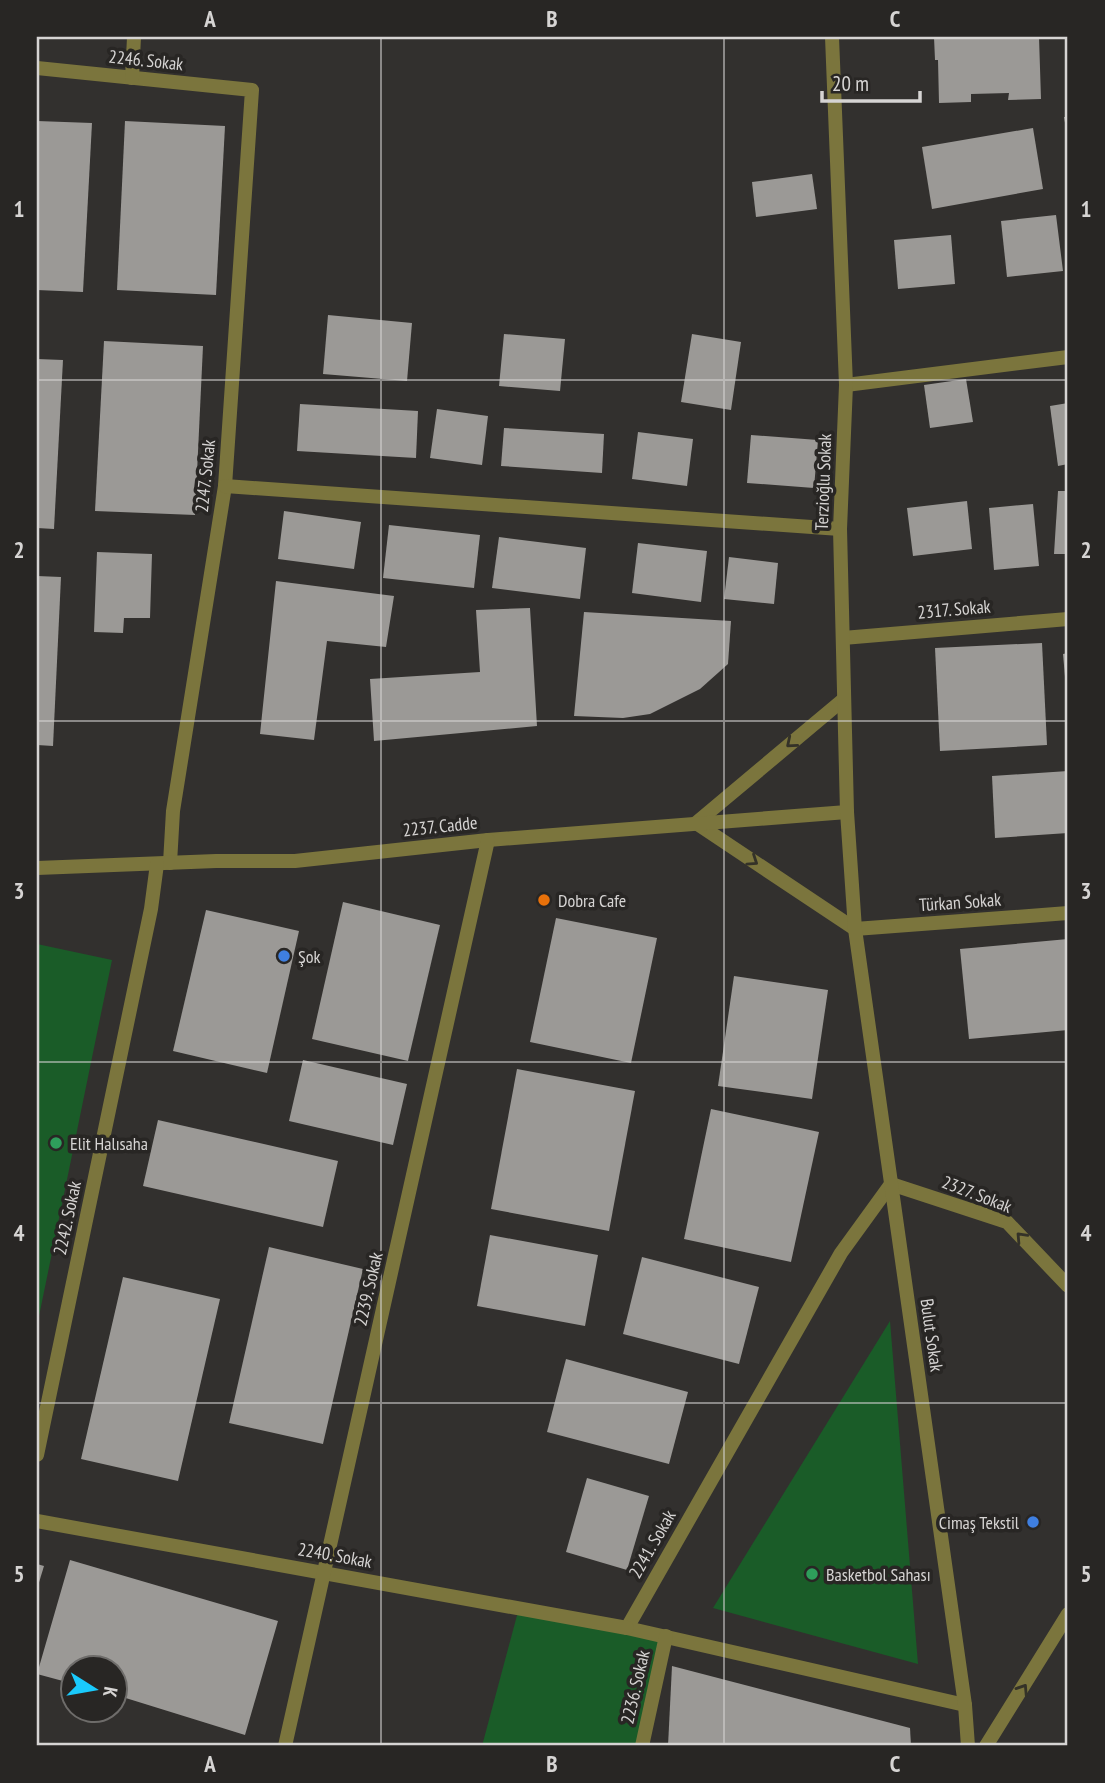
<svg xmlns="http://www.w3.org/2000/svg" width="1105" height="1783" viewBox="0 0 1105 1783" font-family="'PT Sans Narrow',sans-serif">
<rect width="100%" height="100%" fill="#32302e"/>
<g fill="#1a5c28">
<polygon points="37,944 112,960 37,1326"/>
<polygon points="890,1321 918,1664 713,1608"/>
<polygon points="519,1608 666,1636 642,1746 482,1746"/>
</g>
<g fill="#9b9996">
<polygon points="934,37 1039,37 1041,99 1008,100 1009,93 971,94 971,102 939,103 938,60 935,60"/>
<polygon points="1064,117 1068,117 1068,134 1067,134"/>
<polygon points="37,121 92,123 83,292 37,290"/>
<polygon points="125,121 225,126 216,295 117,290"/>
<polygon points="1033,128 1043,189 932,209 922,147"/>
<polygon points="812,174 817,209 756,217 752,182"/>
<polygon points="1056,215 1063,271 1007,277 1001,221"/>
<polygon points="951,235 955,284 898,289 894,240"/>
<polygon points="328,315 412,323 407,381 323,374"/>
<polygon points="504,334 565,339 560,391 499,386"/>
<polygon points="692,334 741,342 731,410 681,402"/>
<polygon points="104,341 203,346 195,515 95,511"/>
<polygon points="37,359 63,360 54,529 37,528"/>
<polygon points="966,379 973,422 930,428 924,385"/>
<polygon points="1068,403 1068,464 1058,466 1050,406"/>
<polygon points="300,404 418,411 416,458 297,451"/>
<polygon points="437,409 488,416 482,465 430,458"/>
<polygon points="504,428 604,434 602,473 501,466"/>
<polygon points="638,432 693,439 687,486 632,479"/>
<polygon points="751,435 818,440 814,488 747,483"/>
<polygon points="1058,491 1068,491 1068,554 1054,554"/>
<polygon points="967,501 972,549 913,556 907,508"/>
<polygon points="1033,504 1039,566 994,570 989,508"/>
<polygon points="284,511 361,522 354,569 278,559"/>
<polygon points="389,525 480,535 474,588 383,578"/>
<polygon points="499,537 586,548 580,599 492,588"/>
<polygon points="638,543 707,551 701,602 632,593"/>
<polygon points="97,552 152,554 150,618 124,618 123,633 94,632"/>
<polygon points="729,557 778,563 774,604 724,599"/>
<polygon points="37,576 61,577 53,746 37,745"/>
<polygon points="276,581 394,596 386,647 327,641 314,740 260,734"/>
<polygon points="530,608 537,726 374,741 370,679 480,672 476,610"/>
<polygon points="584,612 731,621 728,664 700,689 650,714 623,718 574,716"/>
<polygon points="1042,643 1047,745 940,751 935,648"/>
<polygon points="1068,653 1068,688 1066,688 1063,654"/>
<polygon points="1068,771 1068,833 995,838 992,776"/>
<polygon points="343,902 440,925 408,1061 312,1039"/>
<polygon points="206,910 299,931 267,1073 173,1051"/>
<polygon points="556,918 657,938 631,1063 530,1042"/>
<polygon points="1068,939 1068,1030 969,1039 960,949"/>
<polygon points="734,976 828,990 812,1099 718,1086"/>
<polygon points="303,1060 407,1084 393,1145 289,1121"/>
<polygon points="517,1069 635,1091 609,1231 491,1209"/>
<polygon points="711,1109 819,1132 791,1262 684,1239"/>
<polygon points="158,1120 338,1161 323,1227 143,1186"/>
<polygon points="490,1235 598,1255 585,1326 477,1306"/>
<polygon points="269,1247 363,1269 323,1444 229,1423"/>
<polygon points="642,1257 759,1287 739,1364 623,1334"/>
<polygon points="123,1277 220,1299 178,1481 81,1459"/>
<polygon points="566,1359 688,1392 669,1464 547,1432"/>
<polygon points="587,1478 649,1496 627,1570 566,1552"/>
<polygon points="70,1560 278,1621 245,1735 116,1695 116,1668 74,1668 74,1684 37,1674"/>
<polygon points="37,1564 44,1566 37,1589"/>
<polygon points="672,1666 910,1728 911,1746 668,1746"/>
</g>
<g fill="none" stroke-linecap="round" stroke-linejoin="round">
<g stroke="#7b753d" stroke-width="14">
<polyline points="891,1184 1007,1222 1068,1286"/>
<polyline points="986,1746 1068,1614"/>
</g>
<g stroke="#7b753d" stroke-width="14">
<polyline points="37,68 252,90 225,486 173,811 170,863"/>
<polyline points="132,78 134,37"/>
<polyline points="846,385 1068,357"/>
<polyline points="225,486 840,529"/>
<polyline points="843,638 1068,619"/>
<polyline points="844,699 696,823 855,929 1068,913"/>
<polyline points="37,868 216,861 295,861 488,840 847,812"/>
<polyline points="891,1184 841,1253 627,1628 965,1705"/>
<polyline points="37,1455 151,909 157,864"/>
<polyline points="37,1521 627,1628"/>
<polyline points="285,1746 488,840"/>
<polyline points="642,1746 666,1636"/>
</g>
<polyline stroke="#7b753d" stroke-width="14" points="832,37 846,385 840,529 847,812 855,929 965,1705 968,1746"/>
</g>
<defs><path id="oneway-chevron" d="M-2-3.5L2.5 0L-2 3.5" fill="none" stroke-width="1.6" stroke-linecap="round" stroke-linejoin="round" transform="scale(1.75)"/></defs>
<g stroke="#343228">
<use href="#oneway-chevron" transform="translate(791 743) rotate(140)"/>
<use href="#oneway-chevron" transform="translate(753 861) rotate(34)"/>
<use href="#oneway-chevron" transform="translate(1021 1237) rotate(-133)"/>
<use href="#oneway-chevron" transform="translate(1023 1689) rotate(-57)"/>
</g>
<path fill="none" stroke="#d6d4d3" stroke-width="2" stroke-opacity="0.55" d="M 381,37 L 381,1746M 724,37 L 724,1746M 37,380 L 1068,380M 37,721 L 1068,721M 37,1062 L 1068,1062M 37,1403 L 1068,1403"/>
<circle fill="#e8710a" stroke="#282624" stroke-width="2.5" cx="544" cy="900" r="7"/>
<g fill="#3f7fe0" stroke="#282624" stroke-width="2.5">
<circle cx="284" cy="956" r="7"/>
<circle cx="1033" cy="1522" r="7"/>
</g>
<g fill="#2e9e5b" stroke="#282624" stroke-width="2.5">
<circle cx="56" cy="1143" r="7"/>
<circle cx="812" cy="1574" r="7"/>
</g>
<g text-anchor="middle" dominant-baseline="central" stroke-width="7" stroke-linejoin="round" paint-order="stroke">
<g font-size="18" fill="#d6d4d3" stroke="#282624">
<text transform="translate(146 60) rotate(6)">2246. Sokak</text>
<text transform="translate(205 476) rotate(-84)">2247. Sokak</text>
<text transform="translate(823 482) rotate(-88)">Terzioğlu Sokak</text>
<text transform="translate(954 609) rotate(-5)">2317. Sokak</text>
<text transform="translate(440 826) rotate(-6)">2237. Cadde</text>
<text transform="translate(960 902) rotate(-4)">Türkan Sokak</text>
<text transform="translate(977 1194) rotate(21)">2327. Sokak</text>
<text transform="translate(67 1218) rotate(-78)">2242. Sokak</text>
<text transform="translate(368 1289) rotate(-77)">2239. Sokak</text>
<text transform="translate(932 1335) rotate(82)">Bulut Sokak</text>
<text transform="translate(652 1544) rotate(-60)">2241. Sokak</text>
<text transform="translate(335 1555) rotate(10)">2240. Sokak</text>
<text transform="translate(635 1687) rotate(-77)">2236. Sokak</text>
</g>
<g font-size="18" fill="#d6d4d3" stroke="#282624" text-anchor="start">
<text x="558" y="900">Dobra Cafe</text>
<text x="298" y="956">Şok</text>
<text x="70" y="1143">Elit Halısaha</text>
<text x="1019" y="1522" text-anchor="end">Cimaş Tekstil</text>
<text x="826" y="1574">Basketbol Sahası</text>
</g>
</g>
<rect width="1105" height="1783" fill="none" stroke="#282624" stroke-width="77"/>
<g transform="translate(94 1689) rotate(101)"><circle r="33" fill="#282624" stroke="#6e6c6a" stroke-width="2"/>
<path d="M0-5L12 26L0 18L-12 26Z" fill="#1acafc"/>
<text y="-10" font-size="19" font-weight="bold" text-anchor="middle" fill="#d6d4d3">K</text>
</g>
<path d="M822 91v10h98v-10" fill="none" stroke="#d6d4d3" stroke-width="3.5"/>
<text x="832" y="91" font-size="21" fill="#d6d4d3" stroke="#282624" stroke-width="5" paint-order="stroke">20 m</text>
<rect x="38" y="38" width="1028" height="1706" fill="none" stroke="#d6d4d3" stroke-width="2.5"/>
<g font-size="23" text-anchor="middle" font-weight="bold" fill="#d6d4d3">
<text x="210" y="27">A</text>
<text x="552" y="27">B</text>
<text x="895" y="27">C</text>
<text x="19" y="217">1</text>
<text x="1086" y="217">1</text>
<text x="19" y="558">2</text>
<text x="1086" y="558">2</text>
<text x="19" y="899">3</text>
<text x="1086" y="899">3</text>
<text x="19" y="1241">4</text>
<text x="1086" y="1241">4</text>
<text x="19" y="1582">5</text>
<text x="1086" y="1582">5</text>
<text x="210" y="1772">A</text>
<text x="552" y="1772">B</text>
<text x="895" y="1772">C</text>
</g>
</svg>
